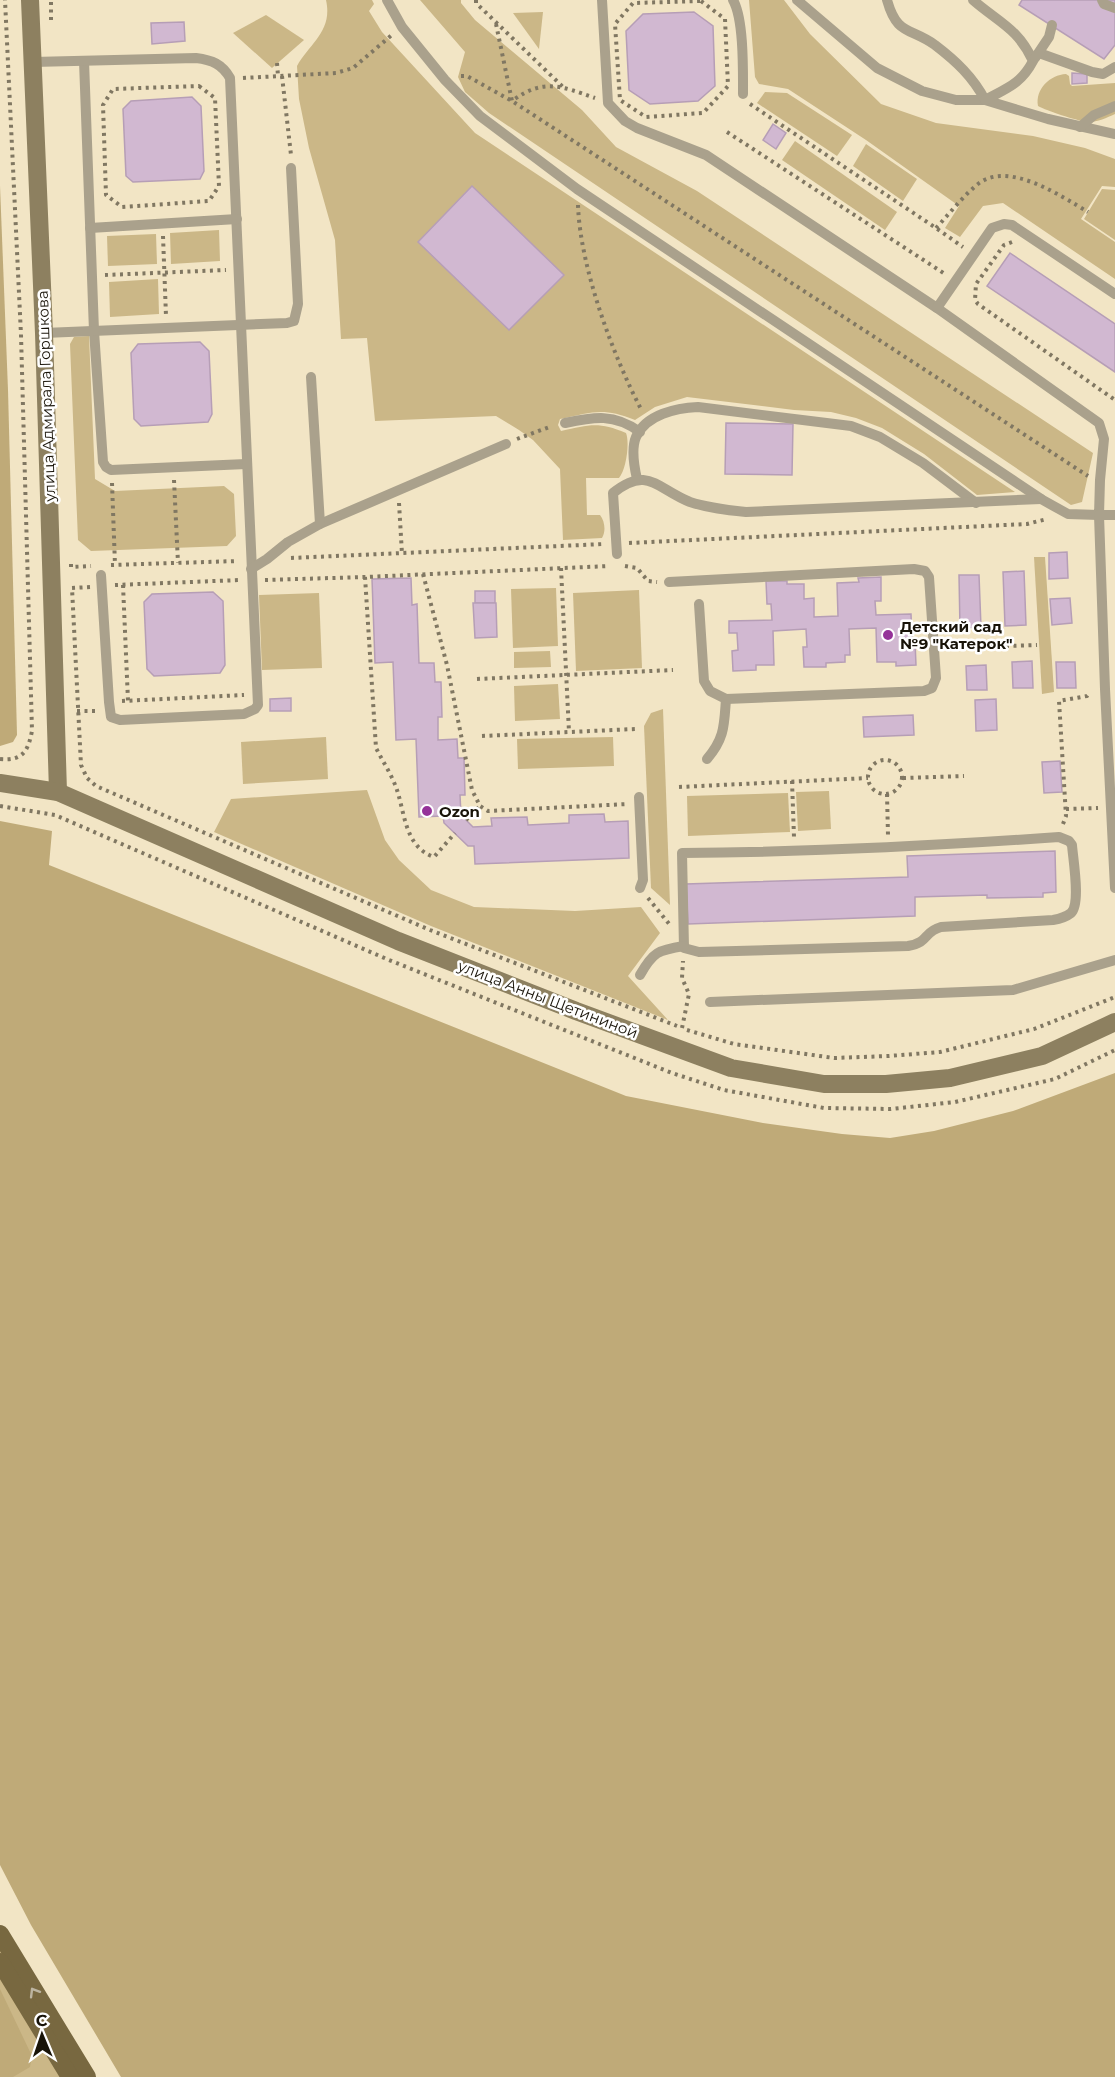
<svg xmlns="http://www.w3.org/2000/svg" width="1115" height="2077" viewBox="0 0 1115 2077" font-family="Montserrat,sans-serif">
<rect width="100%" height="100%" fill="#f2e5c5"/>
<g fill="#cbb787">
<path d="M 326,0 L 372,0 L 374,4 L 369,11 L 382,32 L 475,133 L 1015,492 L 977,495 L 924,454 L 882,428 L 856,418 L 831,412 L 794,410 L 687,397 L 655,407 L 635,420 C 603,407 593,412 560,419 L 558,425 L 561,431 C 589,425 598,421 626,433 C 630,443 626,470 619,478 L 586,478 L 587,515 L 600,515 C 605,521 606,532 602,538 L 563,540 L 560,469 L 533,440 L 519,430 L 496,416 L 375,421 L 367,338 L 341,339 L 335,240 L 309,148 L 299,99 L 297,66 C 310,43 333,31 326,0 Z"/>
<polygon points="420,0 461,0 461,3 475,20 582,110 616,147 697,191 1093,453 1082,502 1071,505 489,113 465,92 458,77 465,52"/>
<polygon points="749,0 784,0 810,34 881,104 936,123 1033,136 1085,148 1115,159 1115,187 1102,186 1081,219 1115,242 1115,279 1003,203 983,206 960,237 945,228 959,206 866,140 788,89 759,84 755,77"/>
<polygon points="543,12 539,49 513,13"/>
<polygon points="266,15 304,40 272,68 233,33"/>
<path d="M 1066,74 L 1069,76 L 1070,84 L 1072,86 L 1115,83 L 1115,114 C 1106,118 1096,123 1086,122 C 1076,120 1047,111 1038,106 C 1035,89 1050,75 1066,74 Z"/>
<polygon points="765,92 787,93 852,135 837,156 757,103"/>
<polygon points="795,141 897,212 885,230 782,160"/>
<polygon points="866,144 917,179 903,201 853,166"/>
<polygon points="1102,189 1115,190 1115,240 1084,219"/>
<polygon points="219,230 220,261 171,264 170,233"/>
<polygon points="156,234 157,264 108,266 107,236"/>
<polygon points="158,279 159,314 110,317 109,282"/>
<polygon points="89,336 95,479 115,491 224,486 234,494 236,536 227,546 91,551 78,540 70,344 74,337"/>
<polygon points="1034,557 1045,557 1054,692 1042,694"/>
<polygon points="556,588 558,646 513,648 511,589"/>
<polygon points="639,590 642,668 576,671 573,593"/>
<polygon points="319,593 322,668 262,670 259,595"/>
<polygon points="550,651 551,667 514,668 514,652"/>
<polygon points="558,684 560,719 515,721 514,686"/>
<polygon points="663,709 670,905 651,888 644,726 651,713"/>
<polygon points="326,737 328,779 243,784 241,742"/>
<polygon points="613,737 614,766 518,769 517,739"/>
<polygon points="367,790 385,840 399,860 431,890 474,907 575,911 641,907 660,933 628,976 668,1020 431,926 214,832 231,799"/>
<polygon points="829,791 831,829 798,831 796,792"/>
<polygon points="788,793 790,832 688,836 687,796"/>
<polygon points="0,1950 70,2077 0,2077"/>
</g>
<g fill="#bfaa78">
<polygon points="0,186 8,390 17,735 13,742 0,746"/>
<polygon points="0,821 52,831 49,865 626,1096 763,1123 842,1134 890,1138 934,1131 1013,1111 1115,1073 1115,2077 121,2077 31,1925 0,1865"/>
<polygon points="0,1989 32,2056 30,2067 13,2077 0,2077"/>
</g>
<g fill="#d1b8d1" stroke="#b69eb6" stroke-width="1.5">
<polygon points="1022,0 1115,0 1115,45 1104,59 1019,5"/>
<polygon points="694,12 713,26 715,86 698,101 650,104 629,90 626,31 643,14"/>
<polygon points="184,22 185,41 152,44 151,23"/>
<polygon points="1072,73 1087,74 1087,83 1072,84"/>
<polygon points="192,97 201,106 204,171 200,179 133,182 126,176 123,109 131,101"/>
<polygon points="773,124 786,133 776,149 763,140"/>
<polygon points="472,186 564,275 509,330 418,242"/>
<polygon points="1010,253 1115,324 1115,372 987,286"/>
<polygon points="200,342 209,351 212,414 208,422 141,426 134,419 131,353 138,344"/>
<polygon points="726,423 793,424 792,475 725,474"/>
<polygon points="1067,552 1068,578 1049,579 1049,553"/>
<polygon points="1024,571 1026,625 1005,626 1003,572"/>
<polygon points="959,575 979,575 981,627 960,628"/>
<polygon points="881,577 881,601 875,601 876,615 911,614 912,641 915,641 916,665 896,666 896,662 877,662 876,628 849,629 850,655 845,655 845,662 826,663 826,667 804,667 803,647 807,647 806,629 773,631 774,665 756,665 756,670 733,671 732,651 738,650 737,633 729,633 729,621 772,620 771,604 767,604 766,581 787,581 787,584 804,584 804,599 814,598 814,617 838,616 837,583 859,582 858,578"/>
<polygon points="411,578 412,605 417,604 419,663 434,663 435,682 441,682 442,717 438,717 438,740 457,739 458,758 464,758 465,795 460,795 461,815 473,827 492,826 491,818 527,817 528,825 569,823 569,815 604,814 605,822 628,821 629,858 475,864 474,846 468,846 444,823 443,816 419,817 416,739 396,740 393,662 375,663 372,579"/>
<rect x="475" y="591" width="20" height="12"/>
<polygon points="213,592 223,601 225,665 220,673 154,676 147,669 144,602 152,594"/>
<polygon points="1070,598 1072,623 1052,625 1050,599"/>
<polygon points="473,603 496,603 497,637 475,638"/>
<polygon points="1032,661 1033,688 1013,688 1012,662"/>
<polygon points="1056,662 1075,662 1076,688 1057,688"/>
<polygon points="986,665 987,690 967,690 966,666"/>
<polygon points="291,698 291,711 270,711 270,699"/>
<polygon points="996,699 997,730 976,731 975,700"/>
<polygon points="913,715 914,735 864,737 863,717"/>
<polygon points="1060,761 1062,792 1044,793 1042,762"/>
<polygon points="1055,851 1056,892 1043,893 1043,897 987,898 987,895 915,897 915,916 688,924 686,884 908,877 907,856"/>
</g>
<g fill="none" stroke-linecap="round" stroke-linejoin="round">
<g stroke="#807762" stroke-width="4" stroke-dasharray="3 4.5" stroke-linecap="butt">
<polyline points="476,0 476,3 563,87"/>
<polygon points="701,1 725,19 728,86 703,113 646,117 620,100 615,24 633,3"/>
<polyline points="51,20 51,0"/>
<path d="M 496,24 L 512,101 C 543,78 561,86 595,98"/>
<polyline points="277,63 278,76"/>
<polyline points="282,76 291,155"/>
<polyline points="461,76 467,76 512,101 1088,476"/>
<polyline points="243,78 336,73 353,68 393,34"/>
<polygon points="199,86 215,98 219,186 209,201 122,207 106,195 103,105 113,89"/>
<polyline points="750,104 936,228 963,247"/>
<polyline points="727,132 945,274"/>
<path d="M 578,205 C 580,267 613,356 642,411"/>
<path d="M 936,228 C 950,213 963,196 978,184 C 1008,160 1061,196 1088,212"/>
<polyline points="163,236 166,316"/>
<polyline points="1012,242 1004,245 976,284 975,300 978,304 1115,400"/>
<polyline points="105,275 226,270"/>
<polyline points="517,439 552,426"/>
<polyline points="174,480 178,563"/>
<polyline points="112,483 115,565"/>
<polyline points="399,503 402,554"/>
<polyline points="629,543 1027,524 1047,519"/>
<polyline points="291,558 604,544"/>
<polyline points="71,564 71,567 91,566"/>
<polyline points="111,565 238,561"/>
<polyline points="625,566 637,568 648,581 657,582"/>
<polyline points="561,568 569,732"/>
<polyline points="423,574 447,665 472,790 480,806 488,811 627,804"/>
<path d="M 365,577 L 376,748 C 383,762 392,775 397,790 C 405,814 405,847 434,857 L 455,833"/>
<polyline points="265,580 365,577 609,566"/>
<polyline points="115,585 240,580"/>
<polyline points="123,585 128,701"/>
<polyline points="90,587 72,588 81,765 87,778 96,786 430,930 677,1026"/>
<polyline points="946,648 1037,645"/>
<polyline points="477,679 673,670"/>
<polyline points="122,701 244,695"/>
<polyline points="77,711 98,711"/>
<polyline points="482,736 635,729"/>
<path d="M 0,759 C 23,761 28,751 32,731 L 21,335 L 5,0"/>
<circle cx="885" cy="777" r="17"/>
<polyline points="903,778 964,776"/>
<polyline points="792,781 794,837"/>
<polyline points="679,787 868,778"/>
<polyline points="887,794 888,835"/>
<polyline points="0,806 55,815 389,960 672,1073 724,1090 824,1108 891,1109 955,1102 1055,1079 1115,1050"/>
<polyline points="1066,809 1098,808"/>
<polyline points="466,820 480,806"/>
<polyline points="1063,824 1066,816 1059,701 1087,696 1090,692"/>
<polyline points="648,898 670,925"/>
<polyline points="682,1028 689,994 682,978 683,961"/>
<polyline points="687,1030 734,1044 834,1058 889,1056 940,1052 1034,1029 1115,997"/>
</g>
<g stroke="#aaa18c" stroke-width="10">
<polyline points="387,0 402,27 445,80 480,116 577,189 1041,499 1068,514 1099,515 1100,480 1104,439 1099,423 937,308 706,155 637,128 625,121 608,103 602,0"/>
<path d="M 733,0 C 744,19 743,71 743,94"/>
<polyline points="797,0 877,68 922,91 956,100 985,100 1048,119 1115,134"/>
<path d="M 887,0 C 897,36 910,27 935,45 C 956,61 973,77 985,100"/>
<path d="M 973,0 C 998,22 1018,28 1033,61 C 1021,84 1007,88 985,100"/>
<polyline points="1102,0 1104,4 1115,8"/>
<polyline points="1039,53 1092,72 1103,74 1115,67"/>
<polyline points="1035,58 1049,37 1052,25"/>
<polyline points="84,61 94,331 103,462 106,467 111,470 246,464"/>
<path d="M 33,62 L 196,58 C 212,60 222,64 230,78 L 258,705 L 255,709 L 244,714 L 120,720 L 111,717 L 109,702 L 101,575"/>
<polyline points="1080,127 1094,115 1115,106"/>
<polyline points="90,228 237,219"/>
<polyline points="937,308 992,228 1004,224 1012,225 1115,294"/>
<polyline points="44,333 287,323 294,321 298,304 291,168"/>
<path d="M 565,423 C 594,417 614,413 640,432"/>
<path d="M 637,479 C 634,466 631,449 636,437 C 646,414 677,408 698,407 L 851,426 L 880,437 L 923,463 L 976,503"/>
<polyline points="1115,515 1099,515 1105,689 1115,888"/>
<polyline points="320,524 506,444"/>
<path d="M 617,554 L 613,493 C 648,465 657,489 690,502 C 708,508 727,510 746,512 L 1041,499"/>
<polyline points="251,569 267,559 288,542 320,524 311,377"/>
<polyline points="669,582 914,569 925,571 929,577 936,678 932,688 924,691 726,699"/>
<path d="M 699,604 L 704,681 L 710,691 L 726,699 C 724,725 725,738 707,759"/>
<polyline points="639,797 643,880 640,888"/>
<path d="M 1059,837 L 1069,841 L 1072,845 C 1073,859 1081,904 1071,913 C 1066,917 1059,919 1053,920 L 941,927 C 923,932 930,942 908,946 L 699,952 L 684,948 L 682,853 C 808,852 933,846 1059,837 Z"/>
<path d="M 640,975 C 653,952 658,950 684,946"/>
<polyline points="710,1002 1013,990 1115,960"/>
</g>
<g stroke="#8d8060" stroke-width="18">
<polyline points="30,0 44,333 58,792"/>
<polyline points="0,783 58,792 398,941 576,1011 731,1068 824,1084 886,1084 950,1078 1042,1056 1115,1022"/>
</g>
<g stroke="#786840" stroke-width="18">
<polyline points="0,1934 87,2077"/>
<polyline points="0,1962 70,2077"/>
</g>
</g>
<defs><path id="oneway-chevron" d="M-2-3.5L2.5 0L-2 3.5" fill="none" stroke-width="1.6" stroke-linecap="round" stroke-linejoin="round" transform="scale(1.5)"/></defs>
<use stroke="#bcb4a0" href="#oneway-chevron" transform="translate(34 1992) rotate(-121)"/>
<g fill="#953299" stroke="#fff" stroke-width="2">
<circle cx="888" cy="635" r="6"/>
<circle cx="427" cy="811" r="6"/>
</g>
<g text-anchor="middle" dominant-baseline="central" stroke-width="5" stroke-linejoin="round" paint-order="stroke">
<g font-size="15" fill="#181308" stroke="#fff">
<text transform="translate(46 396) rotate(-92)">улица Адмирала Горшкова</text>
<text transform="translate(548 999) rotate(21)">улица Анны Щетининой</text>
</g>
<g font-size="15" font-weight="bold" fill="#181308" stroke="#fff" text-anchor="start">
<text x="900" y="626">Детский сад<tspan x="900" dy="17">№9 "Катерок"</tspan></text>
<text x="439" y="811">Ozon</text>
</g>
</g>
<g transform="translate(42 2035) rotate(358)" stroke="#ffffff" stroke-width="4.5" paint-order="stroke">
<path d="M0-4.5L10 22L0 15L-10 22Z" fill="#181308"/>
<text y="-9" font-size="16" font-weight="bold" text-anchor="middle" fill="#181308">С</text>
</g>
</svg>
